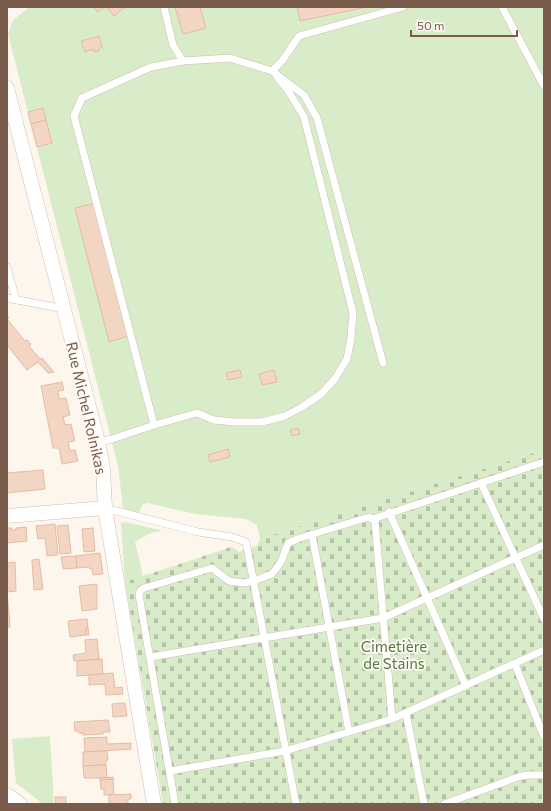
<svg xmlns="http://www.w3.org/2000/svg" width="551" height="811" viewBox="0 0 551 811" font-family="Commissioner,sans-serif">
<defs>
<pattern id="cemetery-stones" width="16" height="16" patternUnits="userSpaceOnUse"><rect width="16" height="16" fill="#d8ecc9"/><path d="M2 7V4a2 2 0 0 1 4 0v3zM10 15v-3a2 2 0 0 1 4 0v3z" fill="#b4c2a5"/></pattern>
</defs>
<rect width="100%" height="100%" fill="#fdf6ec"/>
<g fill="#d8ecc9">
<polygon points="30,7 544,7 544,450 260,539 257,525 246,519 195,514 148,503 142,505 139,513 123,508 118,466 8,34 13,20"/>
<polygon points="125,522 160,530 160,531 148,534 135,542 143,576 125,582 121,523"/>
<polygon points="50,736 54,804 43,804 16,783 12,739"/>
</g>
<polygon fill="url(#cemetery-stones)" points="544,450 544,804 163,804 125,582 231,547 236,549 238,552 257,546 260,539"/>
<g fill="#f3d5c3" stroke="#e6bba3">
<polygon points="93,7 105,7 98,12"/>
<polygon points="107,7 125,7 114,16"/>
<polygon points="175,7 200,7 206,28 183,34"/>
<polygon points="297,7 367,7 300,21"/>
<polygon points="99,36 102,47 99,48 99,51 94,52 94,49 85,52 81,41"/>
<polygon points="43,108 46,120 31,124 28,112"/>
<polygon points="46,120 52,143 37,147 31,124"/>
<polygon points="95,203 128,336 109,342 75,208"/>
<polygon points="7,315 9,318 7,319 25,341 27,340 31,344 29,346 40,359 42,358 54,372 48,373 38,362 27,370 7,345"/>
<polygon points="240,370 242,377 228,380 226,373"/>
<polygon points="274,370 277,382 262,385 259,374"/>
<polygon points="62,382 64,390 58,391 59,399 66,398 70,415 63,417 65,425 71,424 75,441 68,442 70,451 75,450 78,461 62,464 59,448 53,448 41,386"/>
<polygon points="298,428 300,434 292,436 290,430"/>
<polygon points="228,449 230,457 210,462 208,455"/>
<polygon points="43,470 45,489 7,493 7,473"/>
<polygon points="55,524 58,555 47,556 45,538 38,539 36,526"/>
<polygon points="68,525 71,553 60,554 57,526"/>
<polygon points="26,527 27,541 7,543 7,528 12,528 12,530 16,530 16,528"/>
<polygon points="93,528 95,551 84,552 82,529"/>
<polygon points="100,553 103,574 93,575 92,569 90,569 89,567 77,568 76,556"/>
<polygon points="76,556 77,568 63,569 61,557"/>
<polygon points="39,559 43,589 34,590 32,560"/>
<polygon points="15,562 16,591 7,592 7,563"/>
<polygon points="97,584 97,609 82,611 79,586"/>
<polygon points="7,592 10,627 7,627"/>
<polygon points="87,619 88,628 86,628 86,635 70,637 68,621"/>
<polygon points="86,628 88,628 89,635 86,635"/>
<polygon points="97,639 99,659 74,661 73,655 86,653 85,640"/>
<polygon points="102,659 103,674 77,676 77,661"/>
<polygon points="113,673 115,688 122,687 123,694 106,695 105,684 89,685 89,675"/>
<polygon points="125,703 127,716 113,717 112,704"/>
<polygon points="108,720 110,732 103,732 103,734 83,735 83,733 79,733 79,731 75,731 74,722"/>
<polygon points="107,737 107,744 131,743 131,749 85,752 84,738"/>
<polygon points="107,751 108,760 106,760 106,765 83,766 83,752"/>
<polygon points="106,765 107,778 84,778 83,766"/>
<polygon points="113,777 113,779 100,780 100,778"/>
<polygon points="113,779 114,795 104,795 104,789 101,789 100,780"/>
<polygon points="131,794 131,799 128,799 128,804 109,804 109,795"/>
<polygon points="55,797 66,797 66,804 56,804"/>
</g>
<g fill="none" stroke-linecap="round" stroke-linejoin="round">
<g stroke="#d1beb0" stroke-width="8">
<g id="lane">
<polyline points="164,7 173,45 183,61"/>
<polyline points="502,7 544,86"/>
<polyline points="272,71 282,61 299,36 403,7"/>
<polyline points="7,267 16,300"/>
<polyline points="7,298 64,309"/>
<polyline points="154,425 197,413 214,420 234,422 262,422 285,416 302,407 321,394 334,380 347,359 351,338 353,313 304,117 289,92 277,77"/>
<polyline points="98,442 112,439 154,425 74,116 82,98 151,67 183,61 230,58 272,71 304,95 317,118 383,363"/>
<polyline points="481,483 544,619"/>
<polyline points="105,508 198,532 232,537 246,542 296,804"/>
<polyline points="389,512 466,686"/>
<polyline points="373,519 544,462"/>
<polyline points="312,535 349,732"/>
<polyline points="150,657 383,618 544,545"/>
<polyline points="515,664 544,737"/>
<polyline points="406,713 424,804"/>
<polyline points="392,719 544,650"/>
<polyline points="170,771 285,751 392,719 375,521 369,517 300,538 288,543 281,562 272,574 254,581 243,583 229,581 212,568 144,588 140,591 139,595 175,804"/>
<polyline points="444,804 518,777 528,775 544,775"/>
</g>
</g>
<g stroke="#d1beb0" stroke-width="15">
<g id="street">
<polyline points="7,88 98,442 103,469 105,508 154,804"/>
<polyline points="7,516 105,508"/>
<polyline points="7,795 20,804"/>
</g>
</g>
<use href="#lane" stroke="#fff" stroke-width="7"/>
<use href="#street" stroke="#fff" stroke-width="14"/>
</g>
<g text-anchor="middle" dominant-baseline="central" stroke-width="3.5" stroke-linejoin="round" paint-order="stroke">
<g font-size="15" fill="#7a5c4d" stroke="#fffaf3">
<text transform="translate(87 408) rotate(77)">Rue Michel Rolnikas</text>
</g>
<g font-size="15" fill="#537a41" stroke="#fffaf3">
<text x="394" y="646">Cimetière<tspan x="394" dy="17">de Stains</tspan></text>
</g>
</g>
<rect width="551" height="811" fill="none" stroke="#7a5c4d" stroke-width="16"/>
<path d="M411 30v6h106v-6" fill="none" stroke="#7a5c4d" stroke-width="2"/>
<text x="417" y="30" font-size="12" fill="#7a5c4d" stroke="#fffaf3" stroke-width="3" paint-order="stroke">50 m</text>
</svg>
